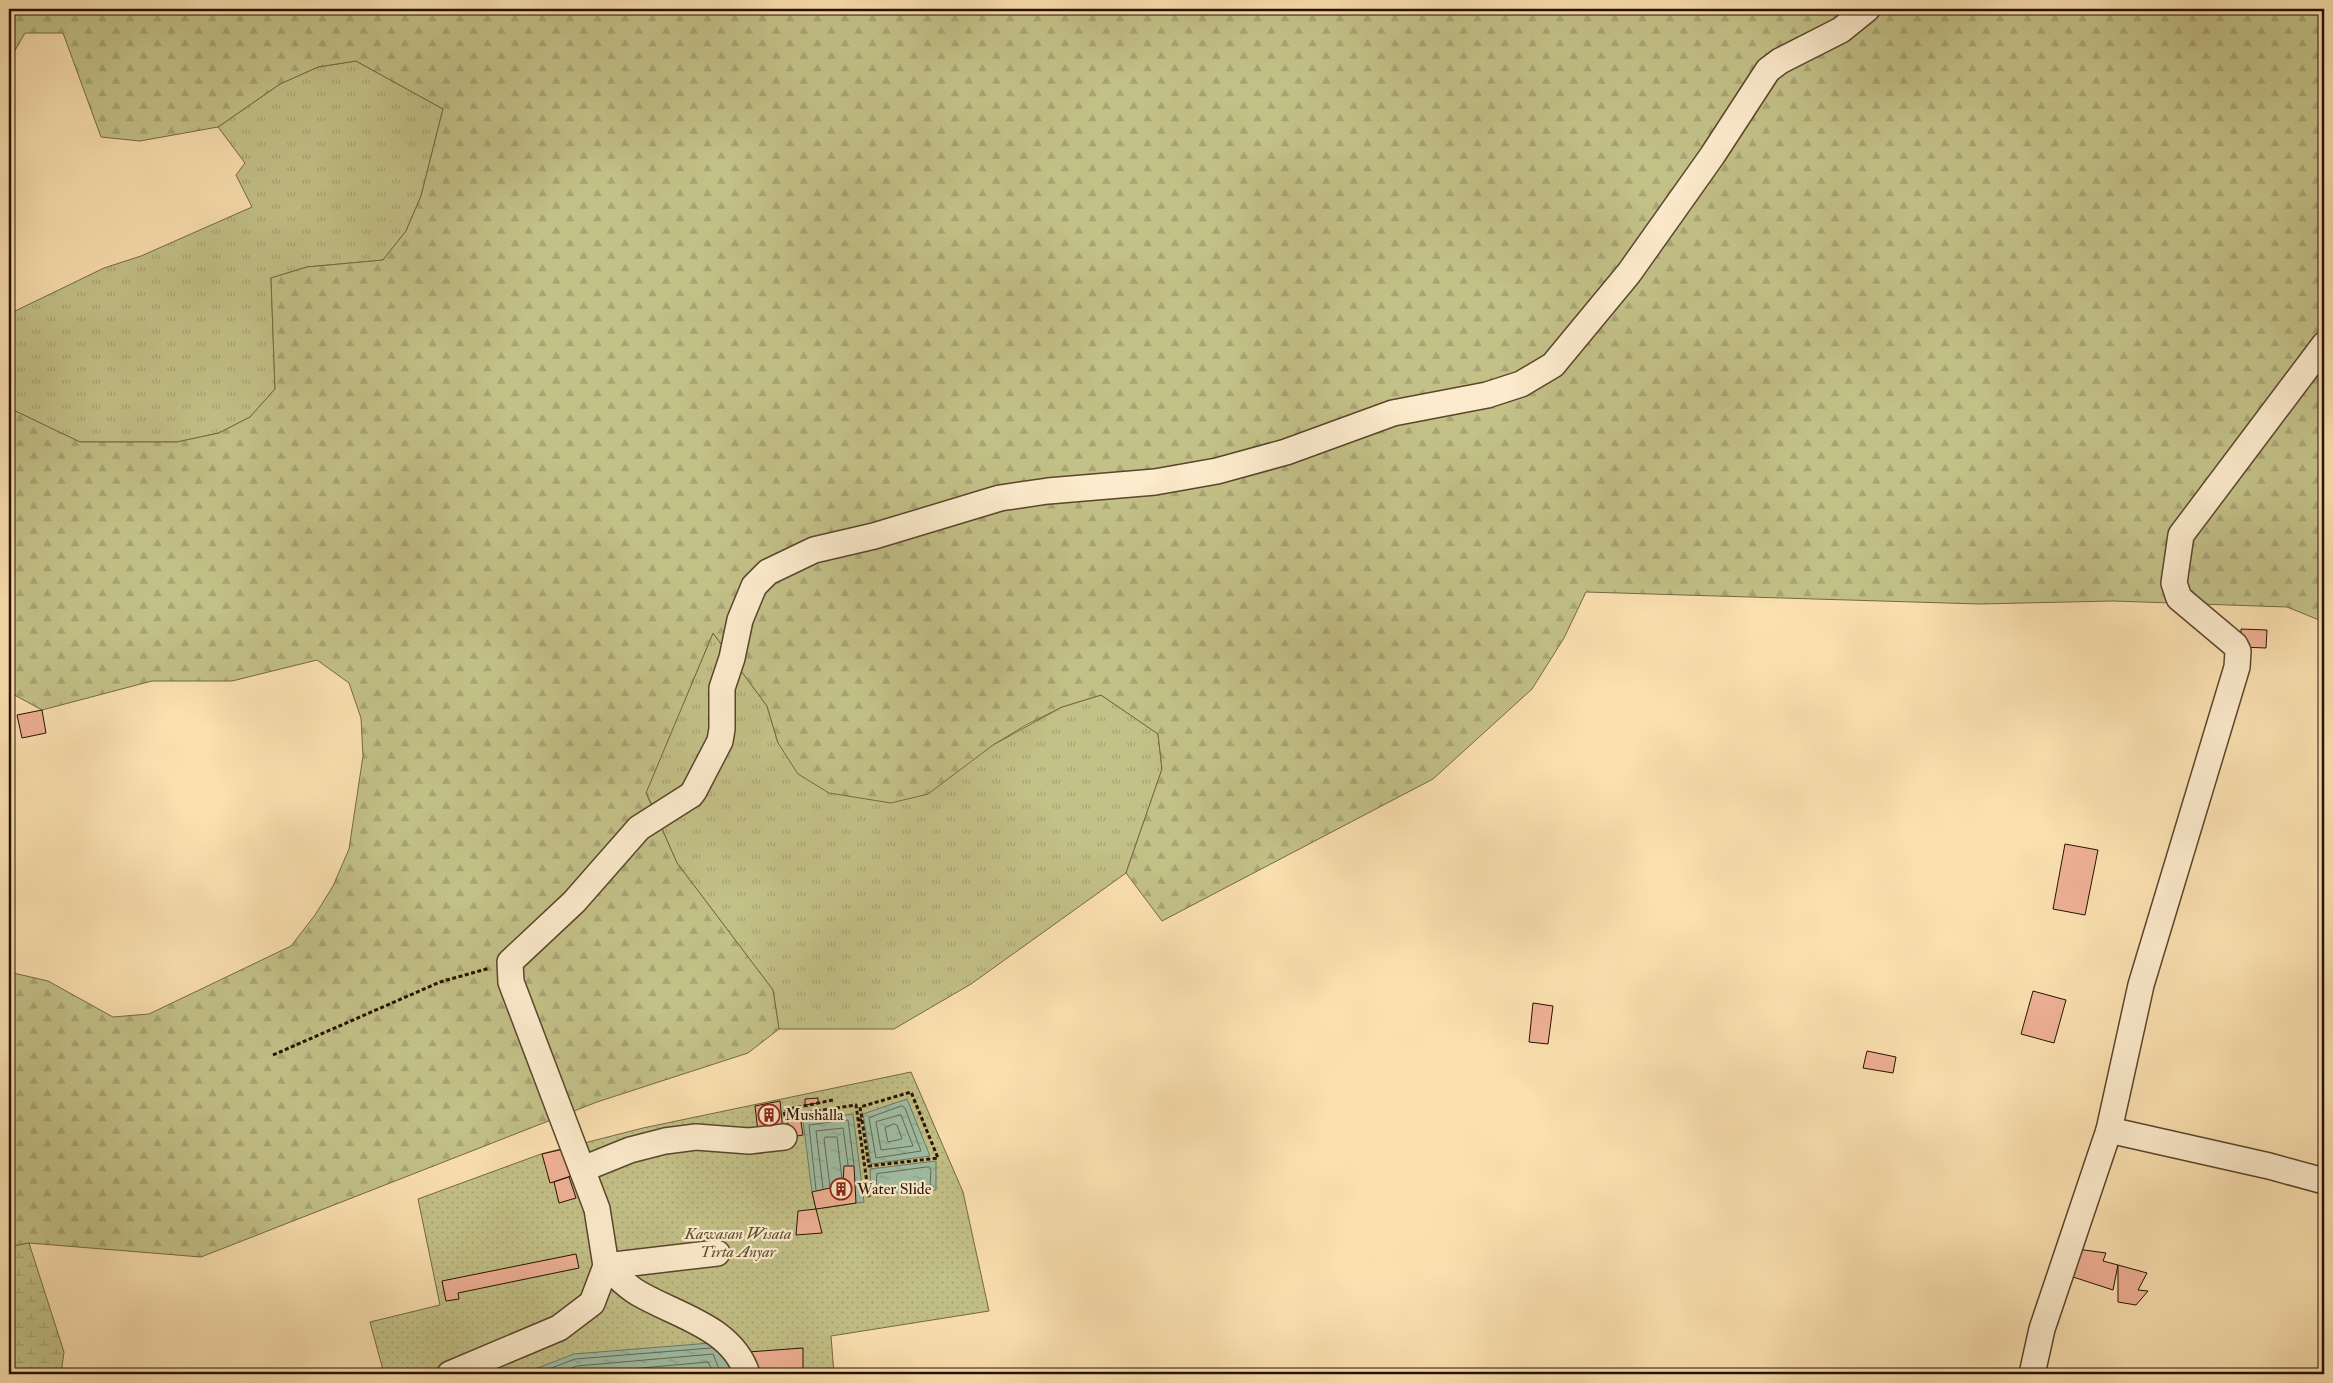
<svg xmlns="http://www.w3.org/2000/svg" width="2333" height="1383" viewBox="0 0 2333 1383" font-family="'IM FELL Double Pica',serif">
<defs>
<pattern id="grass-tufts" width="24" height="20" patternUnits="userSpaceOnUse" patternTransform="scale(1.25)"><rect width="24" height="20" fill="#c3c188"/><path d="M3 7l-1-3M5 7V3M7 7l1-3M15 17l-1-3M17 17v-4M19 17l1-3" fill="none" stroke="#a7a574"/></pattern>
<pattern id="forest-firs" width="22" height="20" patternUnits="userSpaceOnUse" patternTransform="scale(1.25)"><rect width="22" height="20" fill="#c3c188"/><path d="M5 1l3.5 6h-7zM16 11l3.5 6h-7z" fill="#a7a574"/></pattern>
<pattern id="wetland-marsh" width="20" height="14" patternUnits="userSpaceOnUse" patternTransform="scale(1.25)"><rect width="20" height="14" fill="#c3c188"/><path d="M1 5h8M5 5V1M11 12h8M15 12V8" fill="none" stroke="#a7a574"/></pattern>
<pattern id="park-dots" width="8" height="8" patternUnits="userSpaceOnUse" patternTransform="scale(1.25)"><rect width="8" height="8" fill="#c3c188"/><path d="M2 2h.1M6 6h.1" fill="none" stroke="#a7a574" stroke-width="1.8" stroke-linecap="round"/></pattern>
<pattern id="water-ripples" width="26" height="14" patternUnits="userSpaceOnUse" patternTransform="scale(1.25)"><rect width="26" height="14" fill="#a0bea5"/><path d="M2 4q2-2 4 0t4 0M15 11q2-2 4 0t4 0" fill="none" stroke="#8aa28c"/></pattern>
</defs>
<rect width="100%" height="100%" fill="#fbe0b0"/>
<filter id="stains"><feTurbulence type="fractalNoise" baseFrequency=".004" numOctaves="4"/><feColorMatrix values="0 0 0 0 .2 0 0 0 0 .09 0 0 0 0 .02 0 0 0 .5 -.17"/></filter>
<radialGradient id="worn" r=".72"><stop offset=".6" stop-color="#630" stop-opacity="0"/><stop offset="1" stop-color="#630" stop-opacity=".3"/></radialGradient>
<g fill="url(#grass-tufts)" stroke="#746944">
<polygon points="356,61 443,109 421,196 406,231 383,260 307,267 271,278 275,389 250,417 219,433 177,442 80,442 9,408 9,314 104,268 141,256 252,207 236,175 245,163 218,127 280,84 318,67"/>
<polygon points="713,633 767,706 778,743 993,745 1062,707 1101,695 1158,734 1162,769 1126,873 971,984 894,1029 779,1029 773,990 677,863 646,792"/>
</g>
<polygon fill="url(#forest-firs)" stroke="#746944" points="9,9 2324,9 2324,622 2287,607 2113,601 1979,604 1586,592 1564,638 1532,689 1433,779 1162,921 1126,873 1162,769 1158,734 1101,695 1062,707 1026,725 993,745 928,794 891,803 829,793 798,774 778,743 767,706 713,633 646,793 677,863 773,990 779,1029 748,1053 597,1102 201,1257 29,1243 9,1247 9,972 48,981 113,1017 149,1014 291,946 315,915 333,886 349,849 363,756 361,718 349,683 317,660 232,681 152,681 42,710 9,692 9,408 80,442 177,442 219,433 250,417 275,389 271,278 307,267 383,260 406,231 421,196 443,109 356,61 318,67 280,84 218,127 140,141 101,137 63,33 25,33 9,61"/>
<polygon fill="url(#wetland-marsh)" stroke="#746944" points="29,1243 64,1352 61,1374 9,1374 9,1247"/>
<polygon fill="url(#park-dots)" stroke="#746944" points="911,1072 963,1192 989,1311 831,1336 834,1374 384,1374 370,1322 440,1305 418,1199 541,1154 643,1128"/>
<g fill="url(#water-ripples)" stroke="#6f7963">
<polygon points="907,1099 930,1156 871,1164 863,1114"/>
<polygon points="853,1114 864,1202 816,1209 812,1192 803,1121"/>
<polygon points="936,1161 936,1190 871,1195 870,1169"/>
<polygon points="723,1342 733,1374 522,1374 574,1354"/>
</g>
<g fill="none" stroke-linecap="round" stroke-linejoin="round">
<g stroke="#636852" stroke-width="1">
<polygon points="902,1106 905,1108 921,1151 876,1158 869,1118"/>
<polygon points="901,1115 913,1146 881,1150 876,1122"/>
<polygon points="894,1124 897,1125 902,1139 888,1142 885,1128"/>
<polygon points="929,1167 931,1170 930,1185 876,1188 877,1174"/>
<polyline points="830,1187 824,1139 825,1137 837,1137 842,1179"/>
<polyline points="823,1188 816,1131 843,1128 848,1165"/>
<polyline points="816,1190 809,1125 848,1120 854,1165"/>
<polyline points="536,1374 575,1359 711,1348"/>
<polyline points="554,1374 577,1366 713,1354 721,1374"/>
<polyline points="575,1374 708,1362 714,1374"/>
</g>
</g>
<g fill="#f0b196" stroke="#261100">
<polygon points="2241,629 2267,630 2266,648 2241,647"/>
<polygon points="42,710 46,733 22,738 17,715"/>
<polygon points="2065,844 2098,850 2085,915 2053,909"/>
<polygon points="2033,991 2066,1000 2054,1043 2021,1034"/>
<polygon points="1533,1003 1553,1006 1548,1044 1529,1042"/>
<polygon points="1867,1051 1896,1057 1893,1073 1863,1068"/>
<polygon points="818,1098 818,1103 805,1105 805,1099"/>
<polygon points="780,1101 783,1131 758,1132 755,1106"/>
<polygon points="800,1116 803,1135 790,1137 787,1118"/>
<polygon points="568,1148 577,1174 550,1183 542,1154"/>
<polygon points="844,1166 854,1166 856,1203 816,1209 812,1192 843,1185"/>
<polygon points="569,1177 576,1198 559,1203 554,1182"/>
<polygon points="816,1209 822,1233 796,1235 798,1211"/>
<polygon points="2077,1249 2106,1253 2103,1261 2118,1265 2113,1290 2070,1276"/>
<polygon points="576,1254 579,1268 458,1293 459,1299 446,1301 442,1281"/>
<polygon points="2118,1265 2147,1273 2138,1290 2148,1291 2136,1305 2118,1302"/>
<polygon points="803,1348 803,1374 752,1374 748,1352"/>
</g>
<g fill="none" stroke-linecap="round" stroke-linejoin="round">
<g stroke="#5b452c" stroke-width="28">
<g id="minor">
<polyline points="2109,1130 2269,1166 2324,1181"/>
<polyline points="583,1169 630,1150 665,1141 696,1137 749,1141 784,1137"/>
<path d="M 606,1266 C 616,1275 627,1287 638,1293 C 677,1316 732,1327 747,1374"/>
<polyline points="606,1266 717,1253"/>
<polyline points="450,1374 559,1328 592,1303 606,1266 597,1209 511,982 510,962 574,902 639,828 691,795 694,791 720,741 722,729 722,688 732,658 740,620 754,586 768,572 814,550 874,536 1000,498 1048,491 1155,482 1217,471 1286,452 1393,413 1487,395 1521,384 1553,365 1629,273 1712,156 1768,70 1780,61 1841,30 1867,9"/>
<polyline points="2032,1374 2042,1329 2109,1130 2141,985 2237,667 2238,651 2235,645 2179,598 2174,583 2181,535 2324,345"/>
</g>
</g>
<g stroke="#261100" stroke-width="3" stroke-dasharray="4 2.5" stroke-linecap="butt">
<polyline points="273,1055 440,982 490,968"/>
<polyline points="791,1115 856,1105 869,1197"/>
<polyline points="785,1116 784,1110 833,1100"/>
<polyline points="858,1120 862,1120 860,1107 911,1092 938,1158 869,1166 862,1120"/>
</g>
<use href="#minor" stroke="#fcebcc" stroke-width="25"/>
</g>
<defs>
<g id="building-ring" transform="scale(1.125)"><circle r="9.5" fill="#fcebcc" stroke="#8f2418" stroke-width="1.5"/><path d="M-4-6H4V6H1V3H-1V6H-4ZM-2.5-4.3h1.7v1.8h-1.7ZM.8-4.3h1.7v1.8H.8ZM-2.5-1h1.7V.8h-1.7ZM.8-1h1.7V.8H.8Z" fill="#8f2418"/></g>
</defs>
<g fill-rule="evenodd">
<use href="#building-ring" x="769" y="1115"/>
<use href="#building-ring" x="841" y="1189"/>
</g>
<g text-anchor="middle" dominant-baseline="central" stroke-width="4.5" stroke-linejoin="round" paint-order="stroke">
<g font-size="16" fill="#261100" stroke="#fcebcc" text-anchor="start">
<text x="785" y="1115">Mushalla</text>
<text x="857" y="1189">Water Slide</text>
</g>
<g font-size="16" font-style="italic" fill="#5d4f30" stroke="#fcebcc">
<text x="738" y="1234">Kawasan Wisata<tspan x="738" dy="18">Tirta Anyar</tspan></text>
</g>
</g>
<rect width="2333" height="1383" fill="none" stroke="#fbe0b0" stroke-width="30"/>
<rect x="10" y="10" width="2313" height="1363" fill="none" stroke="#261100" stroke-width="2.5"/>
<rect x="15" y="15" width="2303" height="1353" fill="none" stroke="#261100"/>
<rect width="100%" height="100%" filter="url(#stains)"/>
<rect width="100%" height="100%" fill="url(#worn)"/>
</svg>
